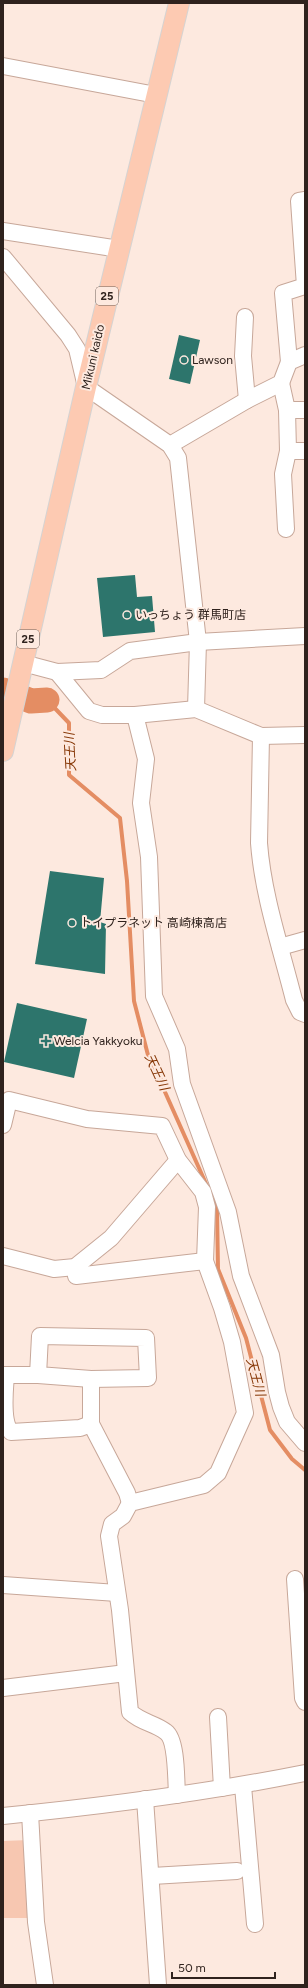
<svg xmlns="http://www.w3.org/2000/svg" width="308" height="1988" viewBox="0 0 308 1988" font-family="Figtree,'Noto Sans JP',sans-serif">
<rect width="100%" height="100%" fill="#fde9df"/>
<polygon fill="#f7c7b1" points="29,1840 31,1918 3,1918 3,1841"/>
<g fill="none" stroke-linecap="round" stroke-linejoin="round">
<g stroke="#e48d63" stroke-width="4">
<polyline points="47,700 69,723 69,775 120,818 127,881 134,1001 149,1059 160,1077 165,1092 207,1186"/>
<polyline points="213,1201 217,1210 218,1269 246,1338 270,1430 292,1459 305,1470"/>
</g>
<polyline stroke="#e48d63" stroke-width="25" points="3,690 31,701 47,700"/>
</g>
<g fill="#2d756c">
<polygon points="179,335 200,340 190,384 169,379"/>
<polygon points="135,575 137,597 152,596 155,632 103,637 97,578"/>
<polygon points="50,871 104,878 100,922 106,924 105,974 35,964"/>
<polygon points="17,1003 87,1019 74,1078 4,1062"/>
</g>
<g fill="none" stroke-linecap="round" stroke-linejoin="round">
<g stroke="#c7a799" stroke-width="18">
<g id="minor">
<polyline points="3,66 156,95"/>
<polyline points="3,231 119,249"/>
<polyline points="3,257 68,335 77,349 86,387 170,445 178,458 198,642 196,709"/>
<polyline points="245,317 243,356 247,400"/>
<polyline points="289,362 283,293 305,286 299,201 305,200"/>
<polyline points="281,383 287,410 288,451 283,474 286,529"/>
<polyline points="287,410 305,410"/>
<polyline points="170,445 247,400 281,383 289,362 305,355"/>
<polyline points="288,451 305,451"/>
<polyline points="23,663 57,672 101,670 130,651 198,642 305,636"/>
<polyline points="57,672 89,711 102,715 135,715 196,709 261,736 305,735"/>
<polyline points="135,715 146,759 141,803 149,857 154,996 177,1049 182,1084 228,1212 241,1276 271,1355 277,1392 281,1407 287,1422 305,1443"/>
<path d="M 261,736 L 259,843 C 263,896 281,948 294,1000 L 300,1012 L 305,1014"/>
<polyline points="280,947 305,940"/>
<path d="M 3,1125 L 9,1100 L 87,1119 L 162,1126 L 178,1160 L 203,1192 L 207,1207 L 205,1261 L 222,1308 L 232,1342 L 245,1413 L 218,1473 L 204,1485 L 130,1503 L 123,1516 L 112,1524 L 109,1536 L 120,1610 L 130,1712 C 142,1723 155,1723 166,1732 C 177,1740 176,1781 177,1795"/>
<polyline points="3,1256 54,1269 75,1267 111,1238 178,1160"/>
<polyline points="75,1267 76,1276 205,1261"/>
<polyline points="3,1375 38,1375 91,1379 148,1378 146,1338 40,1336 38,1375"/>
<path d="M 6,1375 C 5,1390 1,1421 11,1432 L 80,1428 L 91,1424"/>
<polyline points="91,1379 91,1424 127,1493 130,1503"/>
<polyline points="295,1579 303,1698 305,1702"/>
<polyline points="3,1585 117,1593"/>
<polyline points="3,1688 126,1673"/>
<polyline points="218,1717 222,1788"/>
<polyline points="243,1786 255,1924"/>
<polyline points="145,1799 158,1985"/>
<polyline points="30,1813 36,1922 45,1985"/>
<path d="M 3,1816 C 104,1806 205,1793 305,1773"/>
<polyline points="152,1876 237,1871"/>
</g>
</g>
<g stroke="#d5d3d2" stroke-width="22">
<polyline id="major" points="3,751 86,387 179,3"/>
</g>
<use href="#minor" stroke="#fff" stroke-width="16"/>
<use href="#major" stroke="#fdcab2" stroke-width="20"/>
</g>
<g fill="#2c746c" stroke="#fde9df" stroke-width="1.5">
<circle cx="184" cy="360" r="4"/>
<circle cx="127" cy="615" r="4"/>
<circle cx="72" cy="923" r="4"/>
<path d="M44 1035h4v4h4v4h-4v4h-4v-4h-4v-4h4z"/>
</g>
<g text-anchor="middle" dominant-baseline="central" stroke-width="4" stroke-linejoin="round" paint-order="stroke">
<g fill="#fde9df" stroke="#6d5e57" stroke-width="1">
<rect x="96" y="287" width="22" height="18" rx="3"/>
<rect x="17" y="630" width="22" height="18" rx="3"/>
</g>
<g font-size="11" font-weight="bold" fill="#2f221d">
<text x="107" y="296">25</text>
<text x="28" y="639">25</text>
</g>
<g font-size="12" fill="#2f221d" stroke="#fde9df">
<text transform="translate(93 357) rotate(-77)">Mikuni kaido</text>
</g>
<g font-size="12" fill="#2f221d" stroke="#fde9df" text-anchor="start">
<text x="192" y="360">Lawson</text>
<text x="135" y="615">いっちょう 群馬町店</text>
<text x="80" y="923">トイプラネット 高崎棟高店</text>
<text x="54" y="1041">Welcia Yakkyoku</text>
</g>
<g font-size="13" font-style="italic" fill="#863706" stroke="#fde9df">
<text transform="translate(70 752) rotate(-93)">天王川</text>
<text transform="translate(157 1072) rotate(65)">天王川</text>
<text transform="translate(256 1377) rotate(75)">天王川</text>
</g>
</g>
<rect width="308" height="1988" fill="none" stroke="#2f221d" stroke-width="8"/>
<path d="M172 1972v6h103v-6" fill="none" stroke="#2f221d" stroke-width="2"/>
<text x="178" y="1972" font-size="12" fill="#2f221d" stroke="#fde9df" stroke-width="3" paint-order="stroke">50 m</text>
</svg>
